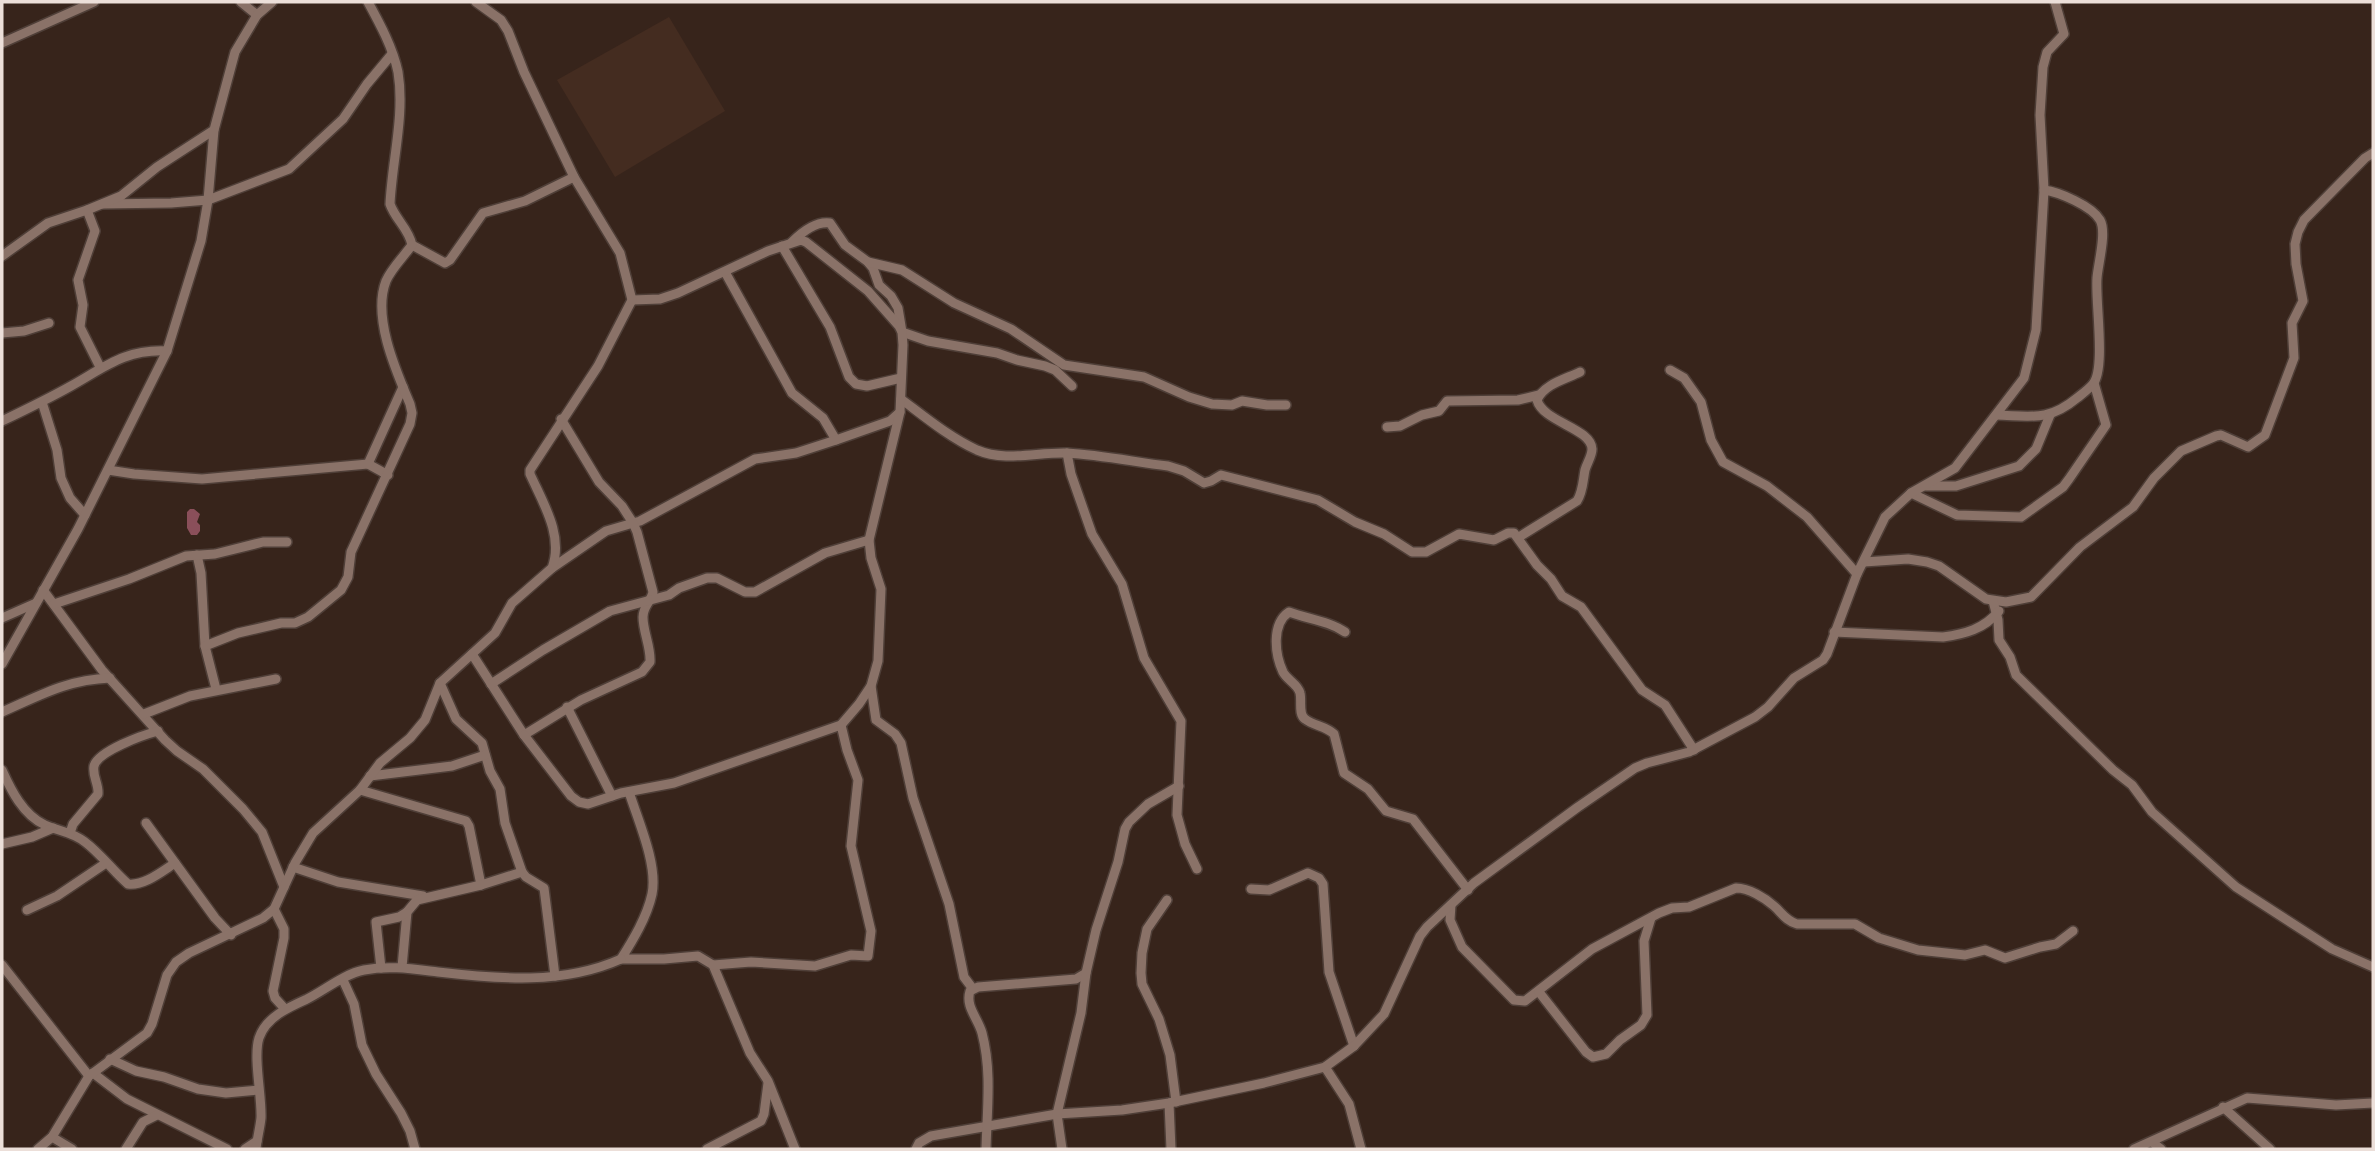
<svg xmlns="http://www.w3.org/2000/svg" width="2375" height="1151" viewBox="0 0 2375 1151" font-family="'Nunito Sans',sans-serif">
<rect width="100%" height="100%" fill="#37241b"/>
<polygon fill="#442c20" points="669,17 725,111 615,177 557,80"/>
<polygon fill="#8a4f5a" points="190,509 194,509 200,514 197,522 200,525 200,531 197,535 191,535 187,528 187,512"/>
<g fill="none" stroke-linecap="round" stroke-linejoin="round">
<g stroke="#4f3f38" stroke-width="12">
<g id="street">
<polyline points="241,2 257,15"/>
<path d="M 368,2 C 380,24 393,48 398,72 C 405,115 392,161 390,204 C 395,219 409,229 412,245 L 445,263 L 450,260 L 483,213 L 525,201 L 574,177"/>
<polyline points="2,43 94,2"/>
<polyline points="103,204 171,203 208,200 289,169 343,119 367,84 392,54"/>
<polyline points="87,210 95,231 78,280 83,305 80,327 100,367"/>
<path d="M 792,242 C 802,232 816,221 830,223 L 845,245 L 868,262 L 873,268 L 879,285 L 891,296 L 898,308 L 902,332 L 928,341 L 997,353 L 1017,360 L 1045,366 L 1055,370 L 1072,386"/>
<polyline points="782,246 830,327 849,377 856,384 867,386 901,378"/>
<polyline points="2,256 48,223 87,210 121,196 157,167 214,130"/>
<polyline points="868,262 902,270 954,303 1011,329 1064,365 1144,377 1189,397 1212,404 1232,405 1242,401 1267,405 1286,405"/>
<polyline points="725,272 792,393 823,418 836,440"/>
<polyline points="2,333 24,331 49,323"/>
<polyline points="1670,370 1684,378 1701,402 1711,440 1723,462 1767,486 1807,517 1857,574"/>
<path d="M 901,399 C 925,417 949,437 977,450 C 1005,462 1037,452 1067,453 C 1101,455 1135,462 1168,466 L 1184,471 L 1204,483 L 1211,481 L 1221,475 L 1318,500 L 1355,522 L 1384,534 L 1412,552 L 1426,552 L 1459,534 L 1494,540 L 1508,533 L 1514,533 L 1537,565 L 1551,579 L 1562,596 L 1581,607 L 1642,690 L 1665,705 L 1694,750"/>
<polyline points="42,402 57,450 61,478 70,498 85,515"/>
<path d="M 1996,415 C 2031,416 2048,422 2077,398 C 2082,394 2089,389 2093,384 C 2106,368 2095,301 2097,278 C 2098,264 2107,232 2100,220 C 2092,206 2059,192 2044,190"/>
<path d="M 2,421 C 25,410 48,399 71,386 C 105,367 125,349 167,351"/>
<polyline points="1387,427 1400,426 1422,415 1439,411 1447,401 1518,400 1539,395"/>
<polyline points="1067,453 1071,474 1092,534 1122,584 1144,658 1181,721 1177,815 1185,844 1197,869"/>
<polyline points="368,464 388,475"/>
<polyline points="108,470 134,474 202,479 368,464 403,387"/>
<polyline points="1926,486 1956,486 2019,466 2036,449 2050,415"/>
<polyline points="1911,493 1957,515 2021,517 2063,487 2069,479 2106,425 2094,383"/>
<path d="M 1519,537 L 1577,501 C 1583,492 1583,480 1585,470 C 1587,463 1592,456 1592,449 C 1591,428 1543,422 1537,400 C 1544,384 1566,379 1580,372"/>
<polyline points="197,555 201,573 205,646 216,689"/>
<polyline points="1864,562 1908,559 1927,562 1939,566 1986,599 2006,602 2031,597 2080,547 2133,507 2154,478 2181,451 2216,436 2221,435 2248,447 2265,435 2294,358 2292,323 2303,301 2296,264 2295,244 2298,232 2304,220 2365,158 2373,153"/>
<polyline points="552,568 606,531 640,521 755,459 796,453 836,440 890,421 900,412"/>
<polyline points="43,590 102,670 165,740 177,751 203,769 243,809 262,832 284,887"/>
<polyline points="1993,601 1998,620 1999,640 2010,657 2016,675 2113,770 2132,785 2152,812 2236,887 2332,949 2373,967"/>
<polyline points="54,604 129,579 186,556 215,554 263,542 287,542"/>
<polyline points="2,618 36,603"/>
<path d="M 1345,632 C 1329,621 1308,619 1289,612 C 1271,624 1275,655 1283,672 C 1287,680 1298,684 1300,693 C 1302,701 1298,714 1305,719 C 1314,726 1326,726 1334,734 L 1344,773 L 1368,789 L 1386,811 L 1413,819 L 1468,890"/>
<path d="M 1834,632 L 1943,637 C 1965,634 1984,629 1999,611"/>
<path d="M 205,646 L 238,633 L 281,623 L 295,623 L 308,617 L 341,590 L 348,577 L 351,552 L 410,424 L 412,413 L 410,404 C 396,371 372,317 386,281 C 391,269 404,256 412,245"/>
<path d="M 472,654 L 524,735 L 581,700 L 642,672 L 650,662 C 651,647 643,632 643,617 C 643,606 651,602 653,592 L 637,532 L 633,523 L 622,506 L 599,482 L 561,419"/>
<polyline points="2,664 78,529 167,351 201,241 208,200 214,130 235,52 257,15 272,2"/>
<polyline points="440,683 456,719 482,743 490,771 500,789 505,823 522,872 526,877 544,888 555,976"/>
<polyline points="491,684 543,650 610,611 669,595 679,588 707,578 717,578 745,592 755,592 825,553 869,540"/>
<polyline points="871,686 876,720 895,734 901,743 913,798 949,904 964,977 973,989"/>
<polyline points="567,707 612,796"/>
<path d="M 2,712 C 41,695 66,680 110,678"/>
<polyline points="144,714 190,696 276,679"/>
<polyline points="524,735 571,796 579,802 588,804 621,793 674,783 841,725 859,704 871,686 878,661 881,589 871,558 869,540 900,412 903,345 902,332 899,326 868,291 806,242 801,240 768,251 678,293 660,299 632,300"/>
<path d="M 2,770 C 11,790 23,815 45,825 C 58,831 73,832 85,842 C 101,854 113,871 128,884 C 144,886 161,872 175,863"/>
<polyline points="370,776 452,766 485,755"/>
<polyline points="360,790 466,821 469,826 481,885"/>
<path d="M 629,792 C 638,820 658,865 652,894 C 647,917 633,940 621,959 L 664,959 L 698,956 L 713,965 L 750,1053 L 768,1081 L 795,1149"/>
<polyline points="146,823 215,918 231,935"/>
<path d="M 70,833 L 73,824 L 98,794 C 99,784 92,776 94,766 C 98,751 143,735 158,731"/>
<polyline points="2,844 32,837 53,828"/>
<polyline points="293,867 338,882 423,896"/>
<polyline points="1251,889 1269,890 1308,873 1319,878 1323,884 1329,972 1354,1046"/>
<polyline points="1167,900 1147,929 1142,953 1141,973 1142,984 1159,1019 1170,1055 1176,1102"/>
<path d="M 1451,905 L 1450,920 L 1462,947 L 1514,1000 L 1525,1001 L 1592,949 L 1659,913 L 1672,908 L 1689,907 L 1736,888 C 1749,888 1765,898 1774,906 C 1782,913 1786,921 1797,924 L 1855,924 L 1879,938 L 1918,950 L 1965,955 L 1985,950 L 2005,958 L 2040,947 L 2056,944 L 2073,931"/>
<polyline points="274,909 284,929 284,938 273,991 275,998 285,1009"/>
<polyline points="27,910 57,896 106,863"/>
<polyline points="2,965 89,1076"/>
<polyline points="713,965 751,962 815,966 851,955 868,956 871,931 851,846 858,780 847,750 841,725"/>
<polyline points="402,967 407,912 417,900 481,885 522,872"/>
<polyline points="381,968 376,922 399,917 407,912"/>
<polyline points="343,980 354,1004 362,1045 376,1074 401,1113 410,1131 415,1149"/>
<polyline points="1539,992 1586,1052 1593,1057 1606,1054 1620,1040 1641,1025 1647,1015 1644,941 1651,918"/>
<polyline points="110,1059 136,1071 164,1077 198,1089 226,1093 258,1090"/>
<polyline points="1325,1067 1349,1104 1361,1149"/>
<polyline points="93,1073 127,1099 227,1149"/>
<polyline points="1169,1103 1171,1149"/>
<polyline points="2223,1107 2270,1149"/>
<polyline points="52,1137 72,1149"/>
<polyline points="2152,1142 2161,1149"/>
<path d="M 38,1149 L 52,1137 L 89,1076 L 147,1033 L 152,1024 L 167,975 L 176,962 L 189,953 L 263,918 L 274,909 L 295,863 L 313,833 L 360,790 L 380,763 L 410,738 L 425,720 L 440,683 L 495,633 L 512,603 L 552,568 C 564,536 543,503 530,474 L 530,470 L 598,366 L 632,300 L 620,253 L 574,177 L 524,72 L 508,31 L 501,20 L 476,2"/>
<polyline points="126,1149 143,1122 157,1115"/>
<polyline points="245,1149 257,1141"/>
<path d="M 256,1149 C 257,1139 260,1128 261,1118 C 262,1097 253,1057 259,1038 C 266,1017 289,1007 307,999 C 325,990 344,974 364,970 C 389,965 413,969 438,972 C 499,979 563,985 621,959"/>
<polyline points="707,1149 761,1121 764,1114 768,1083"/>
<polyline points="916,1149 919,1143 931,1136 1057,1114 1122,1110 1169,1103 1264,1083 1325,1067 1354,1046 1384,1014 1420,936 1427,927 1474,883 1578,807 1635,768 1647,763 1689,752 1755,717 1768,707 1794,678 1823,660 1827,654 1857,574 1885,517 1911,493 1955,468 2024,378 2036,330 2044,190 2040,115 2043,67 2047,52 2064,34 2055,2"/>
<path d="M 986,1149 C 987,1110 992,1071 982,1033 C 978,1018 965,1007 970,991 L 978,987 L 1076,979 L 1086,973"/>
<polyline points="1062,1149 1057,1114 1081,1013 1086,973 1096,930 1118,862 1125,829 1129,822 1148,804 1179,786"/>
<polyline points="2134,1149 2247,1098 2336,1105 2373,1103"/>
</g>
</g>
<use href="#street" stroke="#8a7268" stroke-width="9"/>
</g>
<rect width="2375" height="1151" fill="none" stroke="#ecdfd9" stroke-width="7"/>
</svg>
